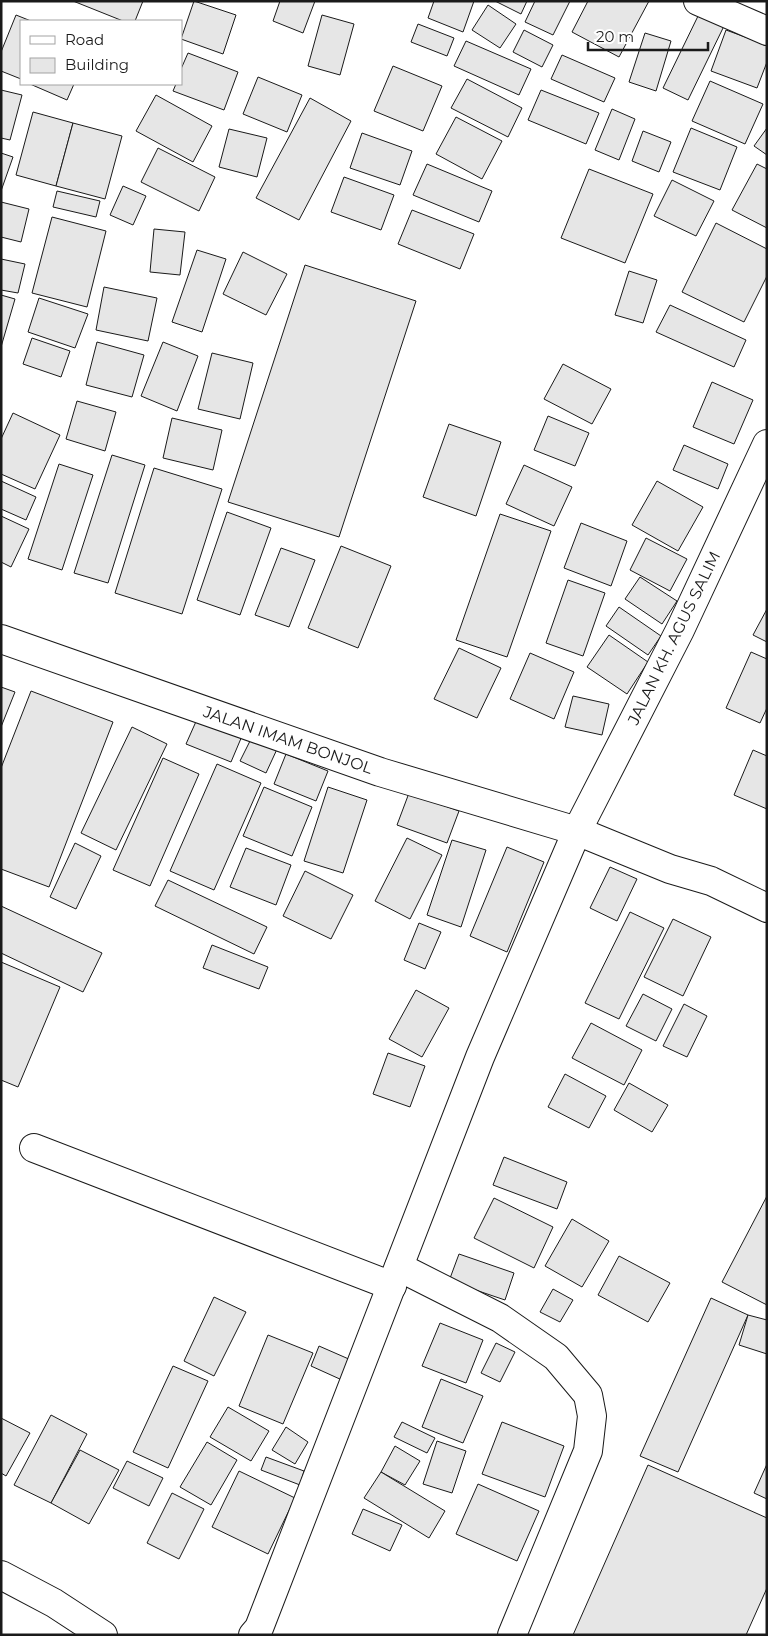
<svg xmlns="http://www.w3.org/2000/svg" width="768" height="1636" viewBox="0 0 768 1636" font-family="Montserrat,sans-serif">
<rect width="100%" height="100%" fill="#fff"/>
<g fill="#e6e6e6" stroke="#1a1a1a">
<polygon points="73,1 143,1 135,21 123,21"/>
<polygon points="194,1 236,15 223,54 181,39"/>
<polygon points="280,1 315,1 303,33 273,21"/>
<polygon points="434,1 474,1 463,32 428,18"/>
<polygon points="495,1 527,1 521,14"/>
<polygon points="535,1 570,1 553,35 525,22"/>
<polygon points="588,1 649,1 619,57 572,32"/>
<polygon points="488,5 516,24 500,48 472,30"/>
<polygon points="699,14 724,26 688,100 663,88"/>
<polygon points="16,15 31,21 21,21 21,79 1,71 1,52"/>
<polygon points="322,15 354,24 340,75 308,66"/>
<polygon points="418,24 454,38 447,56 411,42"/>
<polygon points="524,30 553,45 542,67 513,52"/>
<polygon points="726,30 767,45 767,62 757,88 711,71"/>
<polygon points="645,33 671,41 656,91 629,82"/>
<polygon points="466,41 531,69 519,95 454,66"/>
<polygon points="188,53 238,72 224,110 173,91 176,84 181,84 181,69"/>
<polygon points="562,55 615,78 604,102 551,79"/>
<polygon points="393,66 442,86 423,131 374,111"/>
<polygon points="258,77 302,95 287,132 243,114"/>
<polygon points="467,79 522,108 508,137 451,108"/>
<polygon points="710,81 763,104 745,144 692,121"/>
<polygon points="30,84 74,84 67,100"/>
<polygon points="1,90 22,95 10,140 1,138"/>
<polygon points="541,90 599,113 586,144 528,120"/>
<polygon points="156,95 212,126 193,162 136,131"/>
<polygon points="310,98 351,121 299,220 256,198"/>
<polygon points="612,109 635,119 619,160 595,150"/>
<polygon points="33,112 73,123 56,186 16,175"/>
<polygon points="456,117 502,141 482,179 436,154"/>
<polygon points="73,123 122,136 105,199 56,186"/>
<polygon points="691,128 737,147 720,190 673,172"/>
<polygon points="767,128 767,155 754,146"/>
<polygon points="229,129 267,138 257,177 219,167"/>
<polygon points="643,131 671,142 659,172 632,161"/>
<polygon points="362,133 412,151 400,185 350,168"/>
<polygon points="158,148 215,177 199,211 141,182"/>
<polygon points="1,153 13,157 1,191"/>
<polygon points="427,164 492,191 479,222 413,195"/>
<polygon points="757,164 767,169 767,228 732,210"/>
<polygon points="589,169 653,194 625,263 561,238"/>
<polygon points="344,177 394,195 381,230 331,212"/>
<polygon points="672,180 714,201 696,236 654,216"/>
<polygon points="123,186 146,196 133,225 110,215"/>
<polygon points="57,191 100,201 96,217 53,207"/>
<polygon points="1,202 29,209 21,242 1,237"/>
<polygon points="412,210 474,234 460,269 398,244"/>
<polygon points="52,217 106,231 87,307 32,293"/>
<polygon points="716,223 767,249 767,276 744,322 682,292"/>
<polygon points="154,229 185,232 180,275 150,272"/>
<polygon points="197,250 226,259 202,332 172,322"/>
<polygon points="243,252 287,274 266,315 223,294"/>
<polygon points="1,259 25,264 18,293 1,290"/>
<polygon points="305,265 416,301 339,537 228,502"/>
<polygon points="629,271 657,280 643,323 615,315"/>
<polygon points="104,287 157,298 148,341 96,330"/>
<polygon points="1,295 15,299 1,347"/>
<polygon points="39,298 88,314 75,348 28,332"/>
<polygon points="670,305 746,340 734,367 656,332"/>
<polygon points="32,338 70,351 61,377 23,364"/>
<polygon points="97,342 144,355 132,397 86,385"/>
<polygon points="163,342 198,356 177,411 141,396"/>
<polygon points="212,353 253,363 240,419 198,409"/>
<polygon points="563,364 611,389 592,424 544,399"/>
<polygon points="712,382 753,400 734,444 693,427"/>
<polygon points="77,401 116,412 105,451 66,439"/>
<polygon points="13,413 60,435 35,489 1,474 1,439"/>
<polygon points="548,416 589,433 575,466 534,450"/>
<polygon points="172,418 222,430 213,470 163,458"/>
<polygon points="449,424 501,442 476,516 423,497"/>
<polygon points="684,445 728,464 718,489 673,470"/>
<polygon points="112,455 145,465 108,583 74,573"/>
<polygon points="59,464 93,475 62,570 28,559"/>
<polygon points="524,465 572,487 554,526 506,504"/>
<polygon points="154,468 222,489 182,614 115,593"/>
<polygon points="1,481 36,497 26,520 1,509"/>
<polygon points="657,481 703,507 678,551 632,525"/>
<polygon points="227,512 271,528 240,615 197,600"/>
<polygon points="500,514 551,531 507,657 456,640"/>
<polygon points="1,516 29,529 11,567 1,562"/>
<polygon points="581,523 627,541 611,586 564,568"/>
<polygon points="646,538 687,559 670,591 630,570"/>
<polygon points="341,546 391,566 358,648 308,628"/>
<polygon points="281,548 315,560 289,627 255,615"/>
<polygon points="640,577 677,601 662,624 625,599"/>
<polygon points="568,580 605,593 583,656 546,643"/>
<polygon points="619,607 661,636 648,655 606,626"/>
<polygon points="767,609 767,642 753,635"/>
<polygon points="609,635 648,662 627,694 587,667"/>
<polygon points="459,648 501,668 477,718 434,699"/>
<polygon points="751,652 767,659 767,708 760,723 726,708"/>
<polygon points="530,653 574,672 554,719 510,699"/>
<polygon points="1,687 15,692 1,727"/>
<polygon points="31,691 113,722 49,887 1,869 1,768"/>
<polygon points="573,696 609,704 602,735 565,727"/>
<polygon points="198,717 242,736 231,762 186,744"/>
<polygon points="132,727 167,744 116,850 81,833"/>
<polygon points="253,735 278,747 266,773 240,761"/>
<polygon points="753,750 767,756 767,809 734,795"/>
<polygon points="286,754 328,771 316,801 274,784"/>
<polygon points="163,758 199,774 150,886 113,870"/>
<polygon points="217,764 261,783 214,890 170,871"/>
<polygon points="264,787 312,807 292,856 243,836"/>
<polygon points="328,787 367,800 343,873 304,861"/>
<polygon points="409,793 459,811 447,843 397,825"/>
<polygon points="407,838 442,855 410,919 375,901"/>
<polygon points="452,840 486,850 461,927 427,915"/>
<polygon points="75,843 101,856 76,909 50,897"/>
<polygon points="507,847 544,862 507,952 470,936"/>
<polygon points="246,848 291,865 276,905 230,887"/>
<polygon points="610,867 637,879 617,921 590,908"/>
<polygon points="305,871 353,895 331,939 283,916"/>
<polygon points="168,880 267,927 254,954 155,906"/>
<polygon points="1,906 102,953 83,992 1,953"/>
<polygon points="630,912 664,928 619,1019 585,1003"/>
<polygon points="673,919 711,937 683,996 644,977"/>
<polygon points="419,923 441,932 425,969 404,960"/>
<polygon points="212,945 268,967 259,989 203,968"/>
<polygon points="1,962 60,987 18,1087 1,1080"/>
<polygon points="416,990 449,1008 422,1057 389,1039"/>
<polygon points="643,994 672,1009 656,1041 626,1026"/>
<polygon points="684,1004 707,1016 687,1057 663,1046"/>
<polygon points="591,1023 642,1050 624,1085 572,1058"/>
<polygon points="388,1053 425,1066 410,1107 373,1094"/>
<polygon points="565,1074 606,1096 589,1128 548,1107"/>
<polygon points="629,1083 668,1105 652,1132 614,1110"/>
<polygon points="504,1157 567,1182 557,1209 493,1185"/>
<polygon points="767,1196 767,1305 722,1282"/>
<polygon points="494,1198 553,1227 534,1268 474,1238"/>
<polygon points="572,1219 609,1241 582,1287 545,1266"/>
<polygon points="459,1254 514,1273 505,1300 449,1281"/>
<polygon points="619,1256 670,1283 648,1322 598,1295"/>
<polygon points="553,1289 573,1300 560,1322 540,1312"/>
<polygon points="214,1297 246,1312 214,1376 184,1361"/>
<polygon points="711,1298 748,1315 678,1472 640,1456"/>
<polygon points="748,1315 767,1320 767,1354 739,1345"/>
<polygon points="440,1323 483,1340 466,1383 422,1366"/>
<polygon points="268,1335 313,1353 283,1424 239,1406"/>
<polygon points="496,1343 515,1352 500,1382 481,1373"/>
<polygon points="319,1346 351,1360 342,1380 311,1366"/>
<polygon points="173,1366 208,1381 168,1468 133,1452"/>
<polygon points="441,1379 483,1396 463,1443 422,1427"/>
<polygon points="228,1407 269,1431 251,1461 210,1437"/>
<polygon points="51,1415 87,1434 51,1503 14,1485"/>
<polygon points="1,1418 30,1433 6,1476 1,1473"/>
<polygon points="402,1422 435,1438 427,1453 394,1437"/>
<polygon points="502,1422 564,1446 545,1497 482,1474"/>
<polygon points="286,1427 308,1442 295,1464 272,1450"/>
<polygon points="437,1441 466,1451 452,1493 423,1484"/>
<polygon points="207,1442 237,1460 211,1505 180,1487"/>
<polygon points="395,1446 420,1461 405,1485 381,1472"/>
<polygon points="80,1450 119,1470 89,1524 51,1503"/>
<polygon points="266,1457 304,1471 300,1485 261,1470"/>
<polygon points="127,1461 163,1478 149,1506 113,1488"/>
<polygon points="767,1464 767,1499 754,1493"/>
<polygon points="648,1465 767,1518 767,1588 746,1635 573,1635"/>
<polygon points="239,1471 295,1498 268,1554 212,1527"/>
<polygon points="381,1472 445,1511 429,1538 364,1498"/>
<polygon points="478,1484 539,1511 517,1561 456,1534"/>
<polygon points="172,1493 204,1509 179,1559 147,1543"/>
<polygon points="363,1509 402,1525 390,1551 352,1534"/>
</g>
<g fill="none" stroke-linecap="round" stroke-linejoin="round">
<g stroke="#1a1a1a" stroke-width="30">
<g id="minor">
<polyline points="698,1 767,31"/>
<polyline points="34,1148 392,1286"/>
<polyline points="399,1267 500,1318 556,1357 588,1395 592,1416 588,1451 512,1635"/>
<polyline points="1,1575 54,1603 103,1635"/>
<polyline points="253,1635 259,1628 480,1057 577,831"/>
</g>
</g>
<g stroke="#1a1a1a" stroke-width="30">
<g id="tertiary">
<polyline points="1,639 380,772 577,831 670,869 711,881 767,908"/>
<polyline points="577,831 680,630 767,444"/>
</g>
</g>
<use href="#minor" stroke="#fff" stroke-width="28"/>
<use href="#tertiary" stroke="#fff" stroke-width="28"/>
</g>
<g text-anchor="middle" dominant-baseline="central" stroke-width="4" stroke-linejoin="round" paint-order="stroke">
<g font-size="16" fill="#1a1a1a" stroke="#fff">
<text transform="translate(674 638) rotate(-64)">JALAN KH. AGUS SALIM</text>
<text transform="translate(288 740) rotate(19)">JALAN IMAM BONJOL</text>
</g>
</g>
<rect width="768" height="1636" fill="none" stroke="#1a1a1a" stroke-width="5"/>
<rect x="20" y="20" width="162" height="65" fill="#ffffff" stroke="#a3a3a3"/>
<rect x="30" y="36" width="25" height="8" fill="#ffffff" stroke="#a3a3a3"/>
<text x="65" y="45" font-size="15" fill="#1a1a1a">Road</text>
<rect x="30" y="58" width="25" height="15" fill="#e6e6e6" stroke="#a3a3a3"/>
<text x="65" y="70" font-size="15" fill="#1a1a1a">Building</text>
<path d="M588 42v8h120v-8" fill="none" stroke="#1a1a1a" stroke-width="2.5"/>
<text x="596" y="42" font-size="15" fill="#1a1a1a" stroke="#ffffff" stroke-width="4" paint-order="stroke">20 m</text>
</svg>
